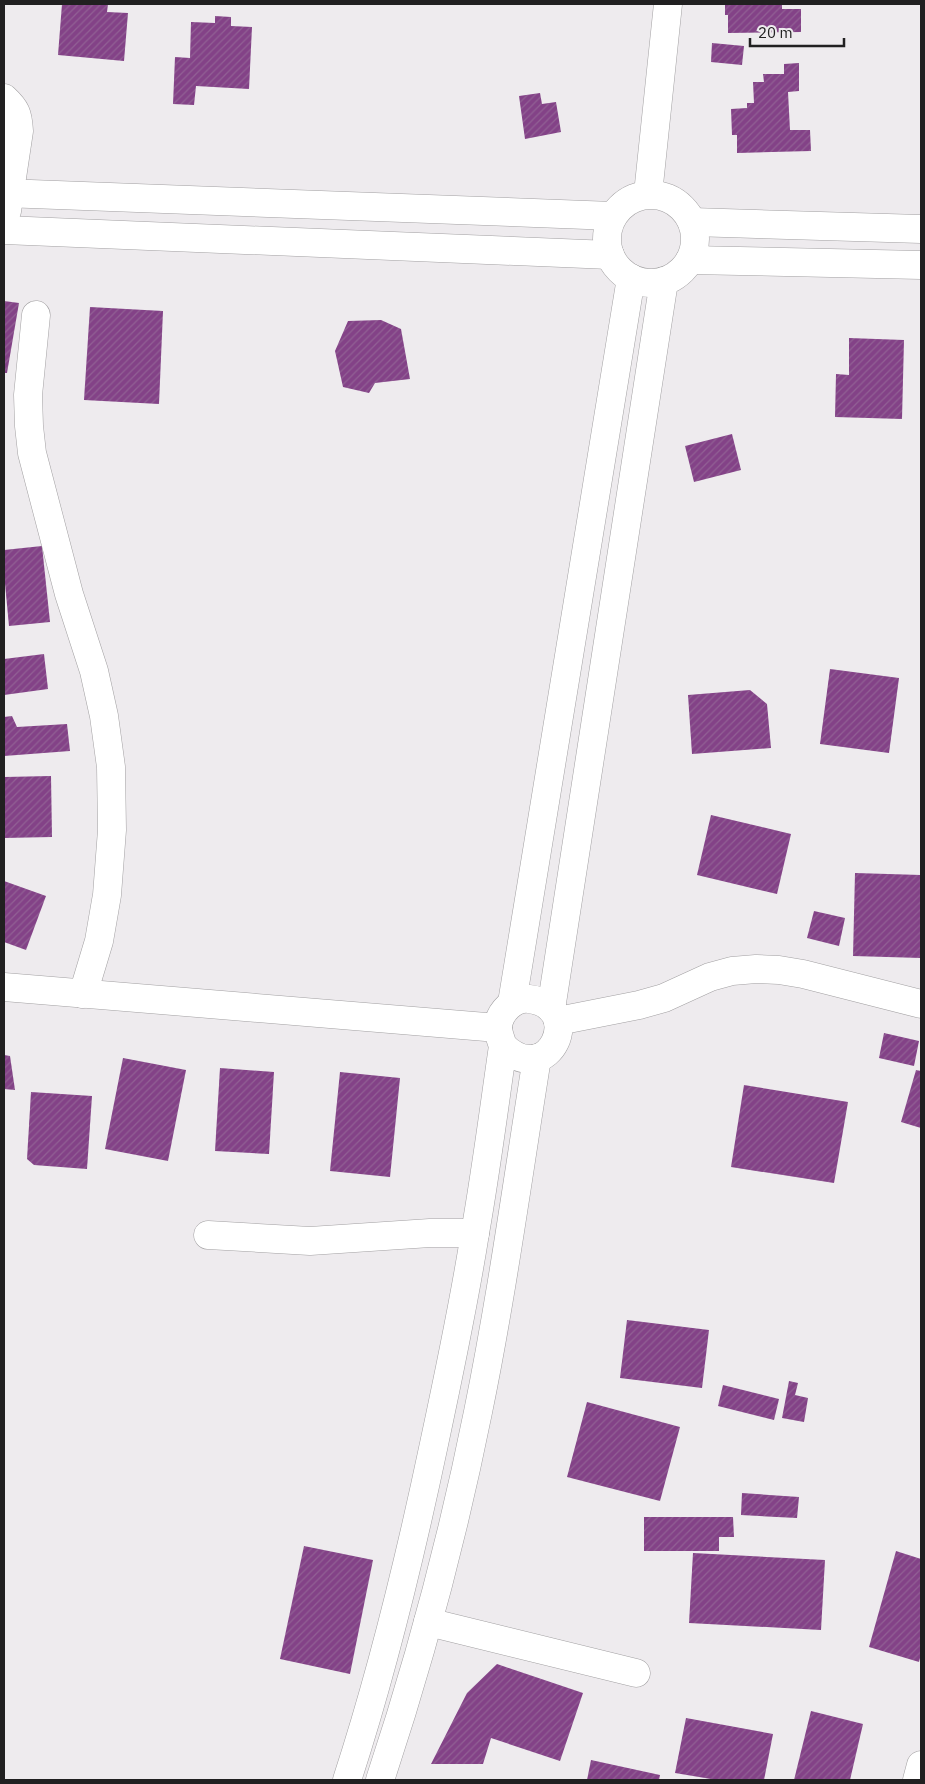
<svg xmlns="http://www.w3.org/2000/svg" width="925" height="1784" viewBox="0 0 925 1784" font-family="'IBM Plex Sans',sans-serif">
<defs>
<pattern id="building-hatch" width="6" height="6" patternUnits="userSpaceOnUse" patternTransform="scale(1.25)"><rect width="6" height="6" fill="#834287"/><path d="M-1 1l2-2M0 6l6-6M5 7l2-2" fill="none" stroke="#916094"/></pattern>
</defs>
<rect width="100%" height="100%" fill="#eeebee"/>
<g fill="url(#building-hatch)">
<polygon points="62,4 108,4 107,12 128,13 124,61 58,55"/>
<polygon points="725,4 782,4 782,9 801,9 801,32 728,33 728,15 725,15"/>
<polygon points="215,16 231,17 231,26 252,27 249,89 196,86 194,105 173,104 175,57 190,58 191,22 215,23"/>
<polygon points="712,43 744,46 742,65 711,62"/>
<polygon points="799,63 799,91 788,92 790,130 810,130 811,151 737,153 737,135 732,135 731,109 747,108 747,103 754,103 753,82 764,82 763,74 784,74 784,64"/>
<polygon points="540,93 542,104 556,102 561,132 525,139 519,96"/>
<polygon points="4,301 19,303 7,373 4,373"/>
<polygon points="90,307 163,311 159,404 84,400"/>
<polygon points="381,320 401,329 410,379 375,383 369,393 343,387 335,351 348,321"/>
<polygon points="849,338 904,340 902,419 835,417 836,374 849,375"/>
<polygon points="732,434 741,470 694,482 685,446"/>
<polygon points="42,546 50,622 9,626 4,573 4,550"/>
<polygon points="44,654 48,689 4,695 4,659"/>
<polygon points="830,669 899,678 889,753 820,744"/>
<polygon points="750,690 767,704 771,748 692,754 688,695"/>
<polygon points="12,716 17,727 67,724 70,751 4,756 4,717"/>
<polygon points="51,776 52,837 4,838 4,777"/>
<polygon points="711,815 791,834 777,894 697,875"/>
<polygon points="855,873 921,875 921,958 853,956"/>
<polygon points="4,881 46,896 26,950 4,942"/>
<polygon points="814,911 845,918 839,946 807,938"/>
<polygon points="884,1033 919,1041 914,1066 879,1058"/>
<polygon points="4,1055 10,1056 15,1090 4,1089"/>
<polygon points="123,1058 186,1070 168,1161 105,1149"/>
<polygon points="220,1068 274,1072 269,1154 215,1151"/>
<polygon points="916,1070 921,1071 921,1128 901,1122"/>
<polygon points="340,1072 400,1078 390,1177 330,1171"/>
<polygon points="744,1085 848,1102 834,1183 731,1167"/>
<polygon points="31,1092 92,1096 87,1169 34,1165 27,1159"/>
<polygon points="627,1320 709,1330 702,1388 620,1378"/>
<polygon points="789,1381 798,1383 795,1395 808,1398 804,1422 782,1418"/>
<polygon points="723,1385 779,1399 774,1420 718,1406"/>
<polygon points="587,1402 680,1427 660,1501 567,1477"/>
<polygon points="742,1493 799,1497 797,1518 741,1515"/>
<polygon points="644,1517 733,1517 734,1537 719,1537 719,1551 644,1551"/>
<polygon points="304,1546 373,1560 350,1674 280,1659"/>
<polygon points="896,1551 921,1559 921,1654 919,1662 869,1647"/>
<polygon points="693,1553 825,1560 821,1630 689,1623"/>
<polygon points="497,1664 583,1693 560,1761 491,1738 483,1764 431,1764 467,1693"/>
<polygon points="811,1711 863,1724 850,1780 794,1780"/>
<polygon points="686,1718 773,1734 764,1780 717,1780 675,1773"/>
<polygon points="591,1760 660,1775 659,1780 587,1780"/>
</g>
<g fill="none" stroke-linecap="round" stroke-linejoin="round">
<g stroke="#a2a0a2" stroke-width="29">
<g id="minor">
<path d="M 4,98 C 16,109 18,114 19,131 L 7,211"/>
<polyline points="4,193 613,216"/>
<polyline points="648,194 668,4"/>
<circle cx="651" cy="239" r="44"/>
<polyline points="692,222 921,229"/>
<polyline points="4,230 610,255"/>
<polyline points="690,260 921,265"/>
<polyline points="36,315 28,395 29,426 32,453 69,594 94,671 104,716 111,767 112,830 107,895 99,941 83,994"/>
<polyline points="4,987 498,1028"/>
<polyline points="512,1003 631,278"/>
<polyline points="551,1009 664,281"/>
<polyline points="558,1021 639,1005 664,998 710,977 732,971 756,969 779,970 803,974 921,1004"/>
<polyline points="208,1235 310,1241 430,1233 475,1233"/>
<polyline points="428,1622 636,1673"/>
<path d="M 347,1780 C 383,1670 410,1558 434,1444 C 449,1374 464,1303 475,1233 C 486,1171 494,1108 503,1046 C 501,1040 498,1033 498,1027 C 499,1012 514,997 529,999 C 587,1006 549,1091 503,1046"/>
<path d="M 380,1780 C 420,1660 453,1536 478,1412 C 502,1295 518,1176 537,1058"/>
<polyline points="917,1780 921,1765"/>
</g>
</g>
<use href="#minor" stroke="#fff" stroke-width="28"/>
</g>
<rect width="925" height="1784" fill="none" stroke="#212021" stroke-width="10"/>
<path d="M750 38v8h94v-8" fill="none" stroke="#212021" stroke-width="2.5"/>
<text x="758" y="38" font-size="15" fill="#212021" stroke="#eeebee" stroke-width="4" paint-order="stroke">20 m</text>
</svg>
